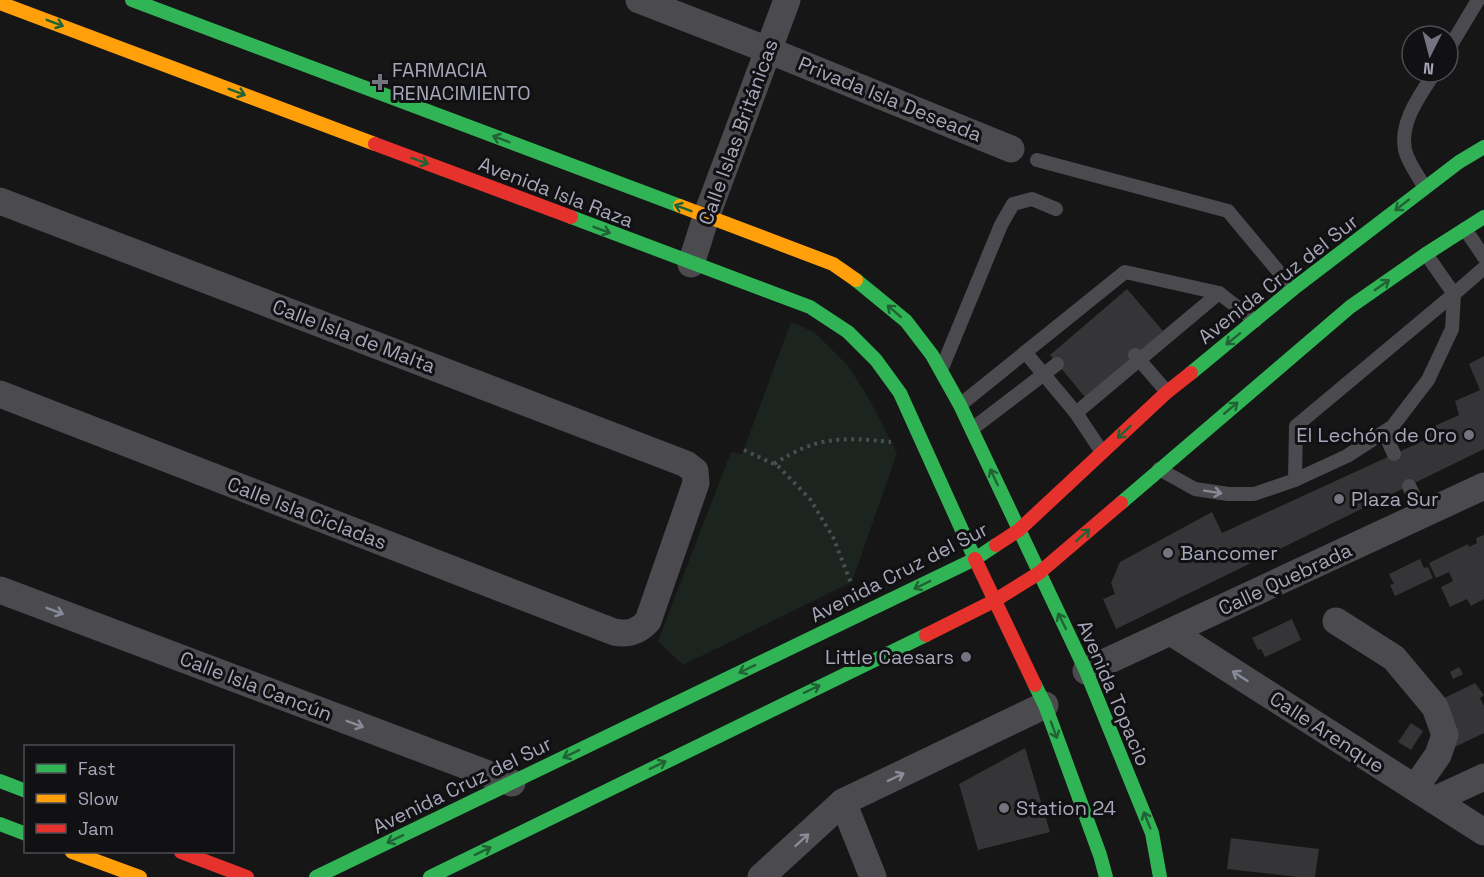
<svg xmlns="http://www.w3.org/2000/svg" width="1484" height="877" viewBox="0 0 1484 877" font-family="'Space Grotesk',sans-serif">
<rect width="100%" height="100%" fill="#161616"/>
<polygon fill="#1c241f" points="791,322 814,332 849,367 869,399 897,453 852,582 683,665 658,641 731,452 742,454"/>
<g fill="#353537">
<polygon points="1127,289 1163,331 1085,397 1050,355"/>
<polygon points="1484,356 1484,449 1116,629 1103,599 1115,594 1111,583 1120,562 1212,512 1222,533 1427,439 1428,429 1459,415 1455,401 1480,390 1469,364"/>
<polygon points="1484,535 1484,599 1471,606 1467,599 1450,607 1441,587 1453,581 1449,572 1436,578 1429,563 1468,544 1469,547 1477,543 1476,538"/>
<polygon points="1420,559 1424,568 1428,567 1433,578 1395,596 1390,585 1394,584 1389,574"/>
<polygon points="1292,619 1301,640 1265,657 1261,649 1258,650 1252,638"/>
<polygon points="1459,667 1463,674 1453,679 1450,672"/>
<polygon points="1475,683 1484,695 1480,698 1484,706 1484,733 1455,747 1438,701"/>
<polygon points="1411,723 1423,731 1411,750 1398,742"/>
<polygon points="1025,748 1050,832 978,850 959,784"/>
<polygon points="1231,838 1319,849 1315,877 1298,877 1227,869"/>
</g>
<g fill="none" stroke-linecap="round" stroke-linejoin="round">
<g stroke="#4c4c51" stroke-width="4" stroke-dasharray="3 4.5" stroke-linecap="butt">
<polyline points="744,450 778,466 810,499 833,537 851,583"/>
<path d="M 774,464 C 817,436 842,437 891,442"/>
</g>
<g stroke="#4a4a4f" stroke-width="14">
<polyline points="1448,50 1478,0"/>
<polyline points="1037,160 1228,211 1293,289"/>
<path d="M 1425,188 C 1419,177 1408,163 1405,150 C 1399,122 1421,94 1435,72"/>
<polyline points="1465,229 1484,257"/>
<polyline points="1025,352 1076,413 1102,452"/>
<polyline points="1135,355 1167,392"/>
<polyline points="942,368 1001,225 1013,204 1032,199 1056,209"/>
<polyline points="960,405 1125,272 1219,293 1255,321"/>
<polyline points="1076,413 1219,293"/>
<polyline points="972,429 1057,364"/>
<polyline points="1384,432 1394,454"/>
<polyline points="1159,469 1195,489 1228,494 1254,494 1295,480 1347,456 1392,427 1428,380 1452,329 1454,294 1484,268"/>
<polyline points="1295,480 1296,426 1454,294 1426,254"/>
<polyline points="1409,486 1423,514"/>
</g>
<g stroke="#4a4a4f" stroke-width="27">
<polyline points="639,0 768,50 1011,149"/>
<path d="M 0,201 L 686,464 L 695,471 L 696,483 L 648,621 C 638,632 628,635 614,632 L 0,394"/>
<polyline points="691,264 706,217 787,0"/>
<polyline points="0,590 512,783"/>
<polyline points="1336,621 1394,658 1435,707 1445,735 1438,755 1415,788"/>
<polyline points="1171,632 1484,832"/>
<polyline points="1086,671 1484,486"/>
<polyline points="1434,800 1484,777"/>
<polyline points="843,802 873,877"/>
<polyline points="761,877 843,802 1045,705"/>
</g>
<g stroke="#30b455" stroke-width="14">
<polyline points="132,0 680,206"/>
<polyline points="571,217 810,307 848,332 876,360 900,393 975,559"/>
<polyline points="856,280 906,321 932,355 960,405 1086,671 1152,833 1160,877"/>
<polyline points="1191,373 1293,289 1459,162 1484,147"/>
<polyline points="1121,503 1350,307 1426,254 1484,217"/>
<polyline points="1035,685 1045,705 1100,855 1106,877"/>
<polyline points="0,781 26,791"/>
<polyline points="0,824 26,834"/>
<polyline points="316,877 975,559 996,545"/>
<polyline points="430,877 926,635"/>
</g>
<g stroke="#ff9f0a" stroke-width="14">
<polyline points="0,3 375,144"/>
<polyline points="680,206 833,264 856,280"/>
<polyline points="72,852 140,877"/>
</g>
<g stroke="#e5322d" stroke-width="14">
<polyline points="375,144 571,217"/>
<polyline points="996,545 1019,530 1167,392 1191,373"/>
<polyline points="975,559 1035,685"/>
<polyline points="926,635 994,601 1039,573 1121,503"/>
<polyline points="181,852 247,877"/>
</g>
</g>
<defs><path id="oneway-shaft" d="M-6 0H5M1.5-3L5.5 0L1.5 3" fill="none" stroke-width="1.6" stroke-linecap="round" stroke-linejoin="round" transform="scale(1.5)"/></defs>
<g stroke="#206234">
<use href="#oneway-shaft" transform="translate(55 23) rotate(21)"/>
<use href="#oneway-shaft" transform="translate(237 92) rotate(21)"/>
<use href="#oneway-shaft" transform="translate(501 139) rotate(-159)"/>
<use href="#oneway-shaft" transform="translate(420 161) rotate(21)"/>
<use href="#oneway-shaft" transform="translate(1402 205) rotate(142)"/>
<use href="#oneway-shaft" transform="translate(683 208) rotate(-159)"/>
<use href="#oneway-shaft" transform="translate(602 230) rotate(21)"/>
<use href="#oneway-shaft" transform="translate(1382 285) rotate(-35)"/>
<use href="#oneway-shaft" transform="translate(894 311) rotate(-139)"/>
<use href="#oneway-shaft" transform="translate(1233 339) rotate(141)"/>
<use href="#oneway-shaft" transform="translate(1231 408) rotate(-40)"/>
<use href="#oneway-shaft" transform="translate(1124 432) rotate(137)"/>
<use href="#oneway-shaft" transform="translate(994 477) rotate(-115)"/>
<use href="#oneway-shaft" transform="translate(1083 535) rotate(-41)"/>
<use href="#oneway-shaft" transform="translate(922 585) rotate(154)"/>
<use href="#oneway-shaft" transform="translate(1062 621) rotate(-116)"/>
<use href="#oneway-shaft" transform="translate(747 669) rotate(154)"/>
<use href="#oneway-shaft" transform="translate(812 689) rotate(-26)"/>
<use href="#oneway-shaft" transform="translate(1054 730) rotate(70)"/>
<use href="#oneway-shaft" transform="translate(571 754) rotate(154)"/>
<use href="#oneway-shaft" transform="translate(658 765) rotate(-26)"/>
<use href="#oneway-shaft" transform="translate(1147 820) rotate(-112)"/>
<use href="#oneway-shaft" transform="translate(395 839) rotate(154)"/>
<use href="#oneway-shaft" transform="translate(483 851) rotate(-26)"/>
</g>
<g stroke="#8a8b99">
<use href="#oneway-shaft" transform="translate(1213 492) rotate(9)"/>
<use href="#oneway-shaft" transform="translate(55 611) rotate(21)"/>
<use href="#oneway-shaft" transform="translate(1240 676) rotate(-147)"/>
<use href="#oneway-shaft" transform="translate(355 724) rotate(21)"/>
<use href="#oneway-shaft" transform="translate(896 777) rotate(-26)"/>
<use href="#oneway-shaft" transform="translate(802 840) rotate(-42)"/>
</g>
<g fill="#747480" stroke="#111012" stroke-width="2">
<path d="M377 73h6v6h6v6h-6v6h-6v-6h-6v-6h6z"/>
<circle cx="1469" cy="435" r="6"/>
<circle cx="1339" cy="499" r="6"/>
<circle cx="1168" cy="553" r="6"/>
<circle cx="966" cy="657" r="6"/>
<circle cx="1004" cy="808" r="6"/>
</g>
<g text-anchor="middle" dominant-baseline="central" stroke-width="6" stroke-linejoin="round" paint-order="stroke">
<g font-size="20" fill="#a6a7b9" stroke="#111012" text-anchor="start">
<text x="392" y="70">FARMACIA<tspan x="392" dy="23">RENACIMIENTO</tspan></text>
<text x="1457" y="435" text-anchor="end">El Lechón de Oro</text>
<text x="1351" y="499">Plaza Sur</text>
<text x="1180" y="553">Bancomer</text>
<text x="954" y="657" text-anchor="end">Little Caesars</text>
<text x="1016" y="808">Station 24</text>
</g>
<g font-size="20" fill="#a6a7b9" stroke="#111012">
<text transform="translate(890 99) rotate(22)">Privada Isla Deseada</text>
<text transform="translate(738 132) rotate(-70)">Calle Islas Británicas</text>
<text transform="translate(556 192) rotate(21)">Avenida Isla Raza</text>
<text transform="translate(1278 279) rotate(-38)">Avenida Cruz del Sur</text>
<text transform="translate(354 336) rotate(21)">Calle Isla de Malta</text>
<text transform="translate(307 513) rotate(21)">Calle Isla Cícladas</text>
<text transform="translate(899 572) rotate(-27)">Avenida Cruz del Sur</text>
<text transform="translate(1285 579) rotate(-25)">Calle Quebrada</text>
<text transform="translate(256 686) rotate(21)">Calle Isla Cancún</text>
<text transform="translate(1114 693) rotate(67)">Avenida Topacio</text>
<text transform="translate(1327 732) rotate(33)">Calle Arenque</text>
<text transform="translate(462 785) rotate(-26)">Avenida Cruz del Sur</text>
</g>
</g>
<rect x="24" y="745" width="210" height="108" fill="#111012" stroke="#4d4c55" stroke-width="1.5"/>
<rect x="36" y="764" width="30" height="9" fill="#30b455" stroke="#4d4c55" stroke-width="1.5"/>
<text x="78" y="775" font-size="18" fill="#a6a7b9">Fast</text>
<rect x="36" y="794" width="30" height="9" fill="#ff9f0a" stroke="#4d4c55" stroke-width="1.5"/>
<text x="78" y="805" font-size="18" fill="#a6a7b9">Slow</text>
<rect x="36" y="824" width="30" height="9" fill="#e5322d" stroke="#4d4c55" stroke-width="1.5"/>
<text x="78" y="835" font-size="18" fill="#a6a7b9">Jam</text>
<g transform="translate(1430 54) rotate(186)"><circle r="28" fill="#111012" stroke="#4d4c55" stroke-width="1.5"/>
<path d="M0-4.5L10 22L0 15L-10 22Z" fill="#747480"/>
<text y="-9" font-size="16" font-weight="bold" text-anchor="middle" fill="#a6a7b9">N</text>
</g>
</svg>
